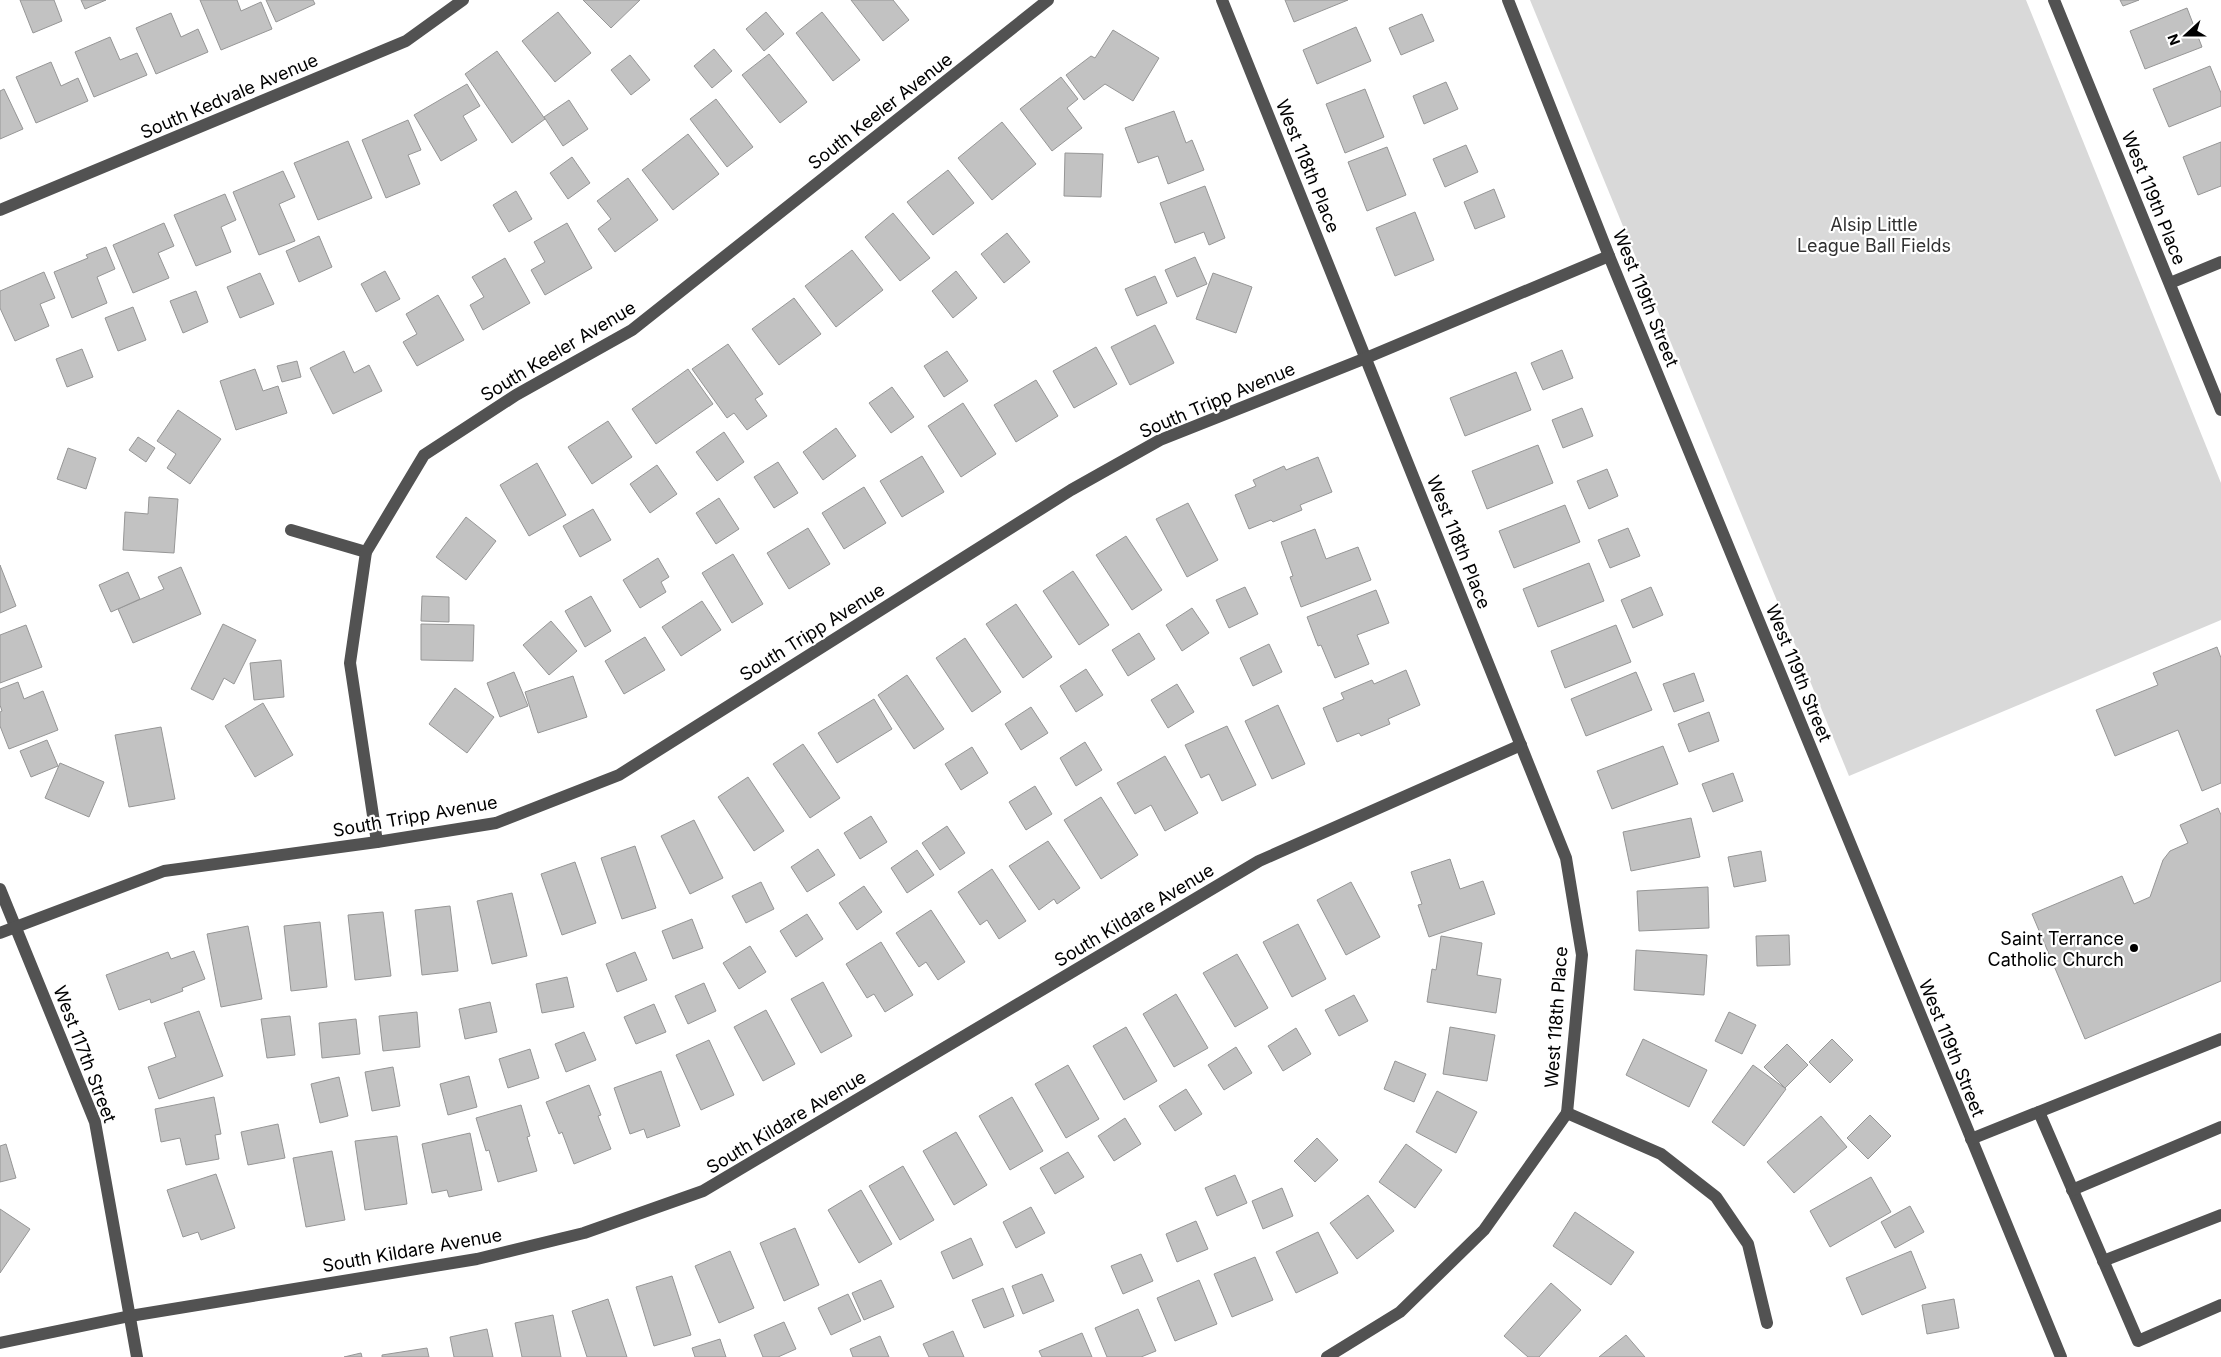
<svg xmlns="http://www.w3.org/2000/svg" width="2221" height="1357" viewBox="0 0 2221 1357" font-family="Inter,sans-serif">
<rect width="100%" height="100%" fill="#fff"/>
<polygon fill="#d9d9d9" points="1530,0 2026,0 2221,483 2221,620 1849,776"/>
<g fill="#c2c2c2" stroke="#969696">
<polygon points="20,0 54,0 62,21 33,33"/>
<polygon points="81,0 106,0 85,9"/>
<polygon points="200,0 237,0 241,11 261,2 272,29 221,50"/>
<polygon points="266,0 313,0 315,4 276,22"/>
<polygon points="583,0 640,0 611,28"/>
<polygon points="851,0 893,0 909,20 883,41"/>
<polygon points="1285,0 1348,0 1294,22"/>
<polygon points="2120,0 2139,0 2123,6"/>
<polygon points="2187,8 2202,47 2145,69 2130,31"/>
<polygon points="558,12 591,53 555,82 522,41"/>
<polygon points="766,12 784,34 764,51 746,29"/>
<polygon points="822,12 860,60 833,81 796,33"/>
<polygon points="171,13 181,37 198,29 208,52 156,74 136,28"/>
<polygon points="1422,14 1434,41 1401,55 1389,28"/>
<polygon points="1356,27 1371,61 1317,84 1303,50"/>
<polygon points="1113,30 1159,58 1133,101 1105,84 1084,100 1066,75 1091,56 1095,58"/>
<polygon points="110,37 120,60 137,53 147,75 94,97 75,52"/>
<polygon points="714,49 732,71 712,88 694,66"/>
<polygon points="497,51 545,119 512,143 465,74"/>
<polygon points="769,54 807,102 780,123 742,75"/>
<polygon points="630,55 650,80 631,95 611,70"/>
<polygon points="51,62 61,86 78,78 88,101 36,123 16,77"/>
<polygon points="2210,66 2221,93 2221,106 2169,127 2153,89"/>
<polygon points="1061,77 1078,99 1067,108 1082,128 1052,151 1020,109"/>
<polygon points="1446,82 1458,109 1424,124 1413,96"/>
<polygon points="467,84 480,106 463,116 477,140 441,161 414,115"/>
<polygon points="4,89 23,129 0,139 0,91"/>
<polygon points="1365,89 1384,137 1345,153 1326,104"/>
<polygon points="716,99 753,147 727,167 690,119"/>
<polygon points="569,100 588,129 563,146 544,117"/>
<polygon points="1174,111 1186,143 1192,140 1204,170 1168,184 1158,156 1138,163 1125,128"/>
<polygon points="408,120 421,150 408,155 420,184 386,198 362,140"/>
<polygon points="1002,122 1036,164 992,200 958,158"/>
<polygon points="688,134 719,174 673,210 642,170"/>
<polygon points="348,141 372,198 318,220 294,163"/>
<polygon points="2221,142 2221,186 2198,195 2183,157"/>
<polygon points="1466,145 1478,172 1445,187 1433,159"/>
<polygon points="1387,147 1406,195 1367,211 1348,162"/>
<polygon points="1065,153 1103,154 1101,197 1064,196"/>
<polygon points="572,157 590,183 568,199 550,173"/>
<polygon points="948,170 974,203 933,235 907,202"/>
<polygon points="283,171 295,197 279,204 295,241 259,255 233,192"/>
<polygon points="628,178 658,220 615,252 598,229 611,219 597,201"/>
<polygon points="1205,186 1225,238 1209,245 1204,232 1175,243 1160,203"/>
<polygon points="1494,189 1505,217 1475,229 1464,202"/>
<polygon points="516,191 532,219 509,232 493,205"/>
<polygon points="225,194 236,220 221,227 231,252 196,266 174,215"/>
<polygon points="1415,212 1434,260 1395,276 1376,228"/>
<polygon points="893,213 930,258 900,281 865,237"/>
<polygon points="164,223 174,246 158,253 169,278 133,293 113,245"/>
<polygon points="567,223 592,268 545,295 531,270 545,262 534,242"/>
<polygon points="1007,233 1030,262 1004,283 981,254"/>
<polygon points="319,236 332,267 299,282 286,251"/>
<polygon points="106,247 115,269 97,277 107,303 72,318 54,272 88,258 86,255"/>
<polygon points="852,250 883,290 836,327 805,286"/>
<polygon points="1195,257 1207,284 1177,297 1165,270"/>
<polygon points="505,258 530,303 483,330 470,305 484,297 472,277"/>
<polygon points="385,271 400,299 376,312 361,284"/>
<polygon points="956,271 977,298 953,318 932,291"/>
<polygon points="44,272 55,298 40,304 49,326 15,341 0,308 0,291"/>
<polygon points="260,273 274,304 240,318 227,287"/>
<polygon points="1213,273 1252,287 1236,333 1196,319"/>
<polygon points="1155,276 1167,303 1137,316 1125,289"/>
<polygon points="196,291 208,322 183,333 170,301"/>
<polygon points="438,295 464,340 417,366 403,342 417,334 406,314"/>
<polygon points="794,298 821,334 779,365 752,329"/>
<polygon points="133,307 146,340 118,351 105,318"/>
<polygon points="1155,325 1174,363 1130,385 1111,347"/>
<polygon points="728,344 763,394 755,399 767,416 747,430 734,413 727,418 692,369"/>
<polygon points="1096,347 1117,384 1074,408 1053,371"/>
<polygon points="82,349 93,377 67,387 56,359"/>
<polygon points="1562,350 1573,378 1543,390 1531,363"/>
<polygon points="344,351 354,373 369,365 382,391 333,414 310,368"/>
<polygon points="947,351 968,381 944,397 924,366"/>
<polygon points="297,361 301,377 282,382 277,366"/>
<polygon points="255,369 263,391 278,386 287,413 236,430 220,381"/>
<polygon points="688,369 713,404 656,444 632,409"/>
<polygon points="1516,372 1531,410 1465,436 1450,398"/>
<polygon points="1036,380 1058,416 1016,442 994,405"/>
<polygon points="892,387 914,417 891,433 869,403"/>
<polygon points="963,403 996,454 961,477 928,426"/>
<polygon points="1582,408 1593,436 1563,448 1552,420"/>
<polygon points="178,410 221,439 190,484 167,468 176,454 157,441"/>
<polygon points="608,421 632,457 592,484 568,447"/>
<polygon points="836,428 856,456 823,480 803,452"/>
<polygon points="724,432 744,462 717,481 696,452"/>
<polygon points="138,437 155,448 146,462 129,450"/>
<polygon points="1538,445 1553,483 1487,509 1472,471"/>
<polygon points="68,448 96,458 86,489 57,479"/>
<polygon points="922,456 944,492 902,517 880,481"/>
<polygon points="1318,457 1332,492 1300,505 1302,510 1273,522 1271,520 1249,529 1235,495 1256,486 1253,480 1284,466 1286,470"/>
<polygon points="778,462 798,493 774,508 754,477"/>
<polygon points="537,463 566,515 529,536 500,485"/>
<polygon points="657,465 677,494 650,513 630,484"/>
<polygon points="1607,469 1618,496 1589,509 1577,481"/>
<polygon points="864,487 886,523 844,549 822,513"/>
<polygon points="149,497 178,499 174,553 123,550 125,512 148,514"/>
<polygon points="719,498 739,529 716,544 696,513"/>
<polygon points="1188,503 1218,560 1187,577 1156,519"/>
<polygon points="1565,505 1580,542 1514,568 1499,531"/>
<polygon points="593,509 611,540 580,557 563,526"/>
<polygon points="466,517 496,541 466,580 436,557"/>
<polygon points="808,528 830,564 789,589 767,553"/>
<polygon points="1628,528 1640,556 1610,568 1598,540"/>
<polygon points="1315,529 1326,559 1358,547 1371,580 1301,607 1290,577 1293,576 1281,542"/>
<polygon points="1126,536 1162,590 1132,610 1096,555"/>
<polygon points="733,554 763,604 732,623 702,573"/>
<polygon points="658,558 669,577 661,582 666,592 640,608 623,580"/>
<polygon points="1589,563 1604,601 1538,627 1523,589"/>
<polygon points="0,565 16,606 0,613"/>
<polygon points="181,567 201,614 133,643 118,609 164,589 158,577"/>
<polygon points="1073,571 1109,625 1079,645 1043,591"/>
<polygon points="128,572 140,599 111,612 99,585"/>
<polygon points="1245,587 1258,614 1229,628 1216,600"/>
<polygon points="1651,587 1663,615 1633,628 1621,600"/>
<polygon points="1376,590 1389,623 1357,635 1369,664 1335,678 1321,645 1318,646 1307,617"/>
<polygon points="422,596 449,597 449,622 421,621"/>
<polygon points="591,596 611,631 585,647 565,611"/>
<polygon points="702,601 721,630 681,656 662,627"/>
<polygon points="1016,604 1052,657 1023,678 986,624"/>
<polygon points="1192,608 1209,633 1182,651 1166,625"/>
<polygon points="551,621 577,651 549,675 523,645"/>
<polygon points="223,624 256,640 234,684 224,678 213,700 191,689"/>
<polygon points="421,624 474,625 473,661 421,660"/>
<polygon points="26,625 42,667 0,683 0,635"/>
<polygon points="1616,625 1631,662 1565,688 1551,651"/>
<polygon points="1139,633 1155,659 1128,676 1112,650"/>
<polygon points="645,637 665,670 624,694 605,661"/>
<polygon points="965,638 1001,692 972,712 936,658"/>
<polygon points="1269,644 1282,672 1253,686 1240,658"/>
<polygon points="2217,647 2221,658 2221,783 2202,791 2178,730 2115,756 2096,710 2158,685 2153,673"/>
<polygon points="281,660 284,697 254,700 250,663"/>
<polygon points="1086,669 1103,695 1076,712 1060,686"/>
<polygon points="1406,670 1420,705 1388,719 1390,724 1361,736 1359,733 1337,742 1323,708 1344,699 1341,693 1372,680 1374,684"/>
<polygon points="514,672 528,706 500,717 487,683"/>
<polygon points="1636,672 1652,710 1586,736 1571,699"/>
<polygon points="1694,673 1704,701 1674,712 1663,684"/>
<polygon points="907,675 944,729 914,749 878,695"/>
<polygon points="573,676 587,717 538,733 525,692"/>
<polygon points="18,682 24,699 43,691 58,730 9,749 0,726 0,712 2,711 0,705 0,689"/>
<polygon points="1177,684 1194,712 1168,728 1151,700"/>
<polygon points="455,688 494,717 467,753 429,724"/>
<polygon points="874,699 892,729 837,763 818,733"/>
<polygon points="263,703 293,755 255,777 225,726"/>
<polygon points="1278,705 1305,764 1272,779 1245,721"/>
<polygon points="1031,707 1048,733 1021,750 1005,724"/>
<polygon points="1709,712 1719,741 1689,752 1678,724"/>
<polygon points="1227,726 1256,785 1222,801 1209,774 1201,778 1185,745"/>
<polygon points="161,727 175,799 129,807 115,735"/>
<polygon points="47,740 58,766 31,777 20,751"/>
<polygon points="1085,742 1102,770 1076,786 1060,758"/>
<polygon points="803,744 840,798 810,818 773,764"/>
<polygon points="1663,746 1678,784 1612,809 1597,771"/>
<polygon points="972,747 988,773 961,790 945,764"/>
<polygon points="1165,756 1198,813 1165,831 1151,805 1135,814 1117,783"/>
<polygon points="60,763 104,782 89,817 45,798"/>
<polygon points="1733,773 1743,801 1713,812 1702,784"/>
<polygon points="748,777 784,831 754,851 718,797"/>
<polygon points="1035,786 1052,814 1026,830 1009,802"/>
<polygon points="1101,797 1138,855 1101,879 1064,820"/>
<polygon points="2218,808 2221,815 2221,981 2085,1039 2032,914 2122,876 2134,904 2150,897 2163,860 2170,851 2188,843 2180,825"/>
<polygon points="871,816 887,842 860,859 844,833"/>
<polygon points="1691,818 1700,857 1631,871 1623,832"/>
<polygon points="694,820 723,878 690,894 661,836"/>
<polygon points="947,826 965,853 940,870 922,843"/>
<polygon points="1048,841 1080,888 1057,904 1054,899 1039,910 1009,866"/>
<polygon points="635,846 656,908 622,919 601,858"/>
<polygon points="818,849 835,875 807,892 791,867"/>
<polygon points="917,850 934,875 907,893 891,868"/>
<polygon points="1761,851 1766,881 1734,887 1728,857"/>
<polygon points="1450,859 1460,889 1483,881 1495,914 1429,937 1418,905 1422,904 1411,872"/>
<polygon points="575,862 596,923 562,935 541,874"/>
<polygon points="992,869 1026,921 999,939 987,920 980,925 958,892"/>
<polygon points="761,882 774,909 746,923 732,896"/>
<polygon points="1351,882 1380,937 1346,955 1317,900"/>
<polygon points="864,886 882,912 857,930 839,903"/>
<polygon points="1708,887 1709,928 1639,931 1637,891"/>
<polygon points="512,893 527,956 492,964 477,901"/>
<polygon points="450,906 458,971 422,975 415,910"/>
<polygon points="931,910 965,962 938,980 926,962 919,967 896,933"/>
<polygon points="383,912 391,976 355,980 348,915"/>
<polygon points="807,914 823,939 796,957 780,931"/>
<polygon points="692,919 703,948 673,959 662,931"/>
<polygon points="320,922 327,987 291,991 284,926"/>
<polygon points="1298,924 1326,979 1292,997 1263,942"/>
<polygon points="248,926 262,999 221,1007 207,934"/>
<polygon points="1789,935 1790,965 1757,966 1756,936"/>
<polygon points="1441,936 1482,943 1477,975 1501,979 1496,1013 1427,1002 1432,969 1436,970"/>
<polygon points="881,942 913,995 885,1012 874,994 867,998 846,964"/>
<polygon points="750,946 766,972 739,989 723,963"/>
<polygon points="1636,950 1707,955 1704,995 1634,990"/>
<polygon points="194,951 205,979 182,988 183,991 151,1003 150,999 119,1010 106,975 168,952 171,959"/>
<polygon points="635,952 647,980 617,992 606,964"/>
<polygon points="1237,954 1268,1008 1235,1027 1203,973"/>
<polygon points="567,977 574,1007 542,1013 536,984"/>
<polygon points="823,982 852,1036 821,1053 791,999"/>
<polygon points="704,983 716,1011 688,1024 675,996"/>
<polygon points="1176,994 1208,1048 1174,1067 1143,1014"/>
<polygon points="1354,995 1368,1021 1339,1036 1325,1010"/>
<polygon points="490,1002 497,1032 465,1039 459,1009"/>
<polygon points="654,1004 666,1032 636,1044 624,1017"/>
<polygon points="766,1010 795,1064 763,1081 734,1027"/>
<polygon points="199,1011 223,1076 159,1099 148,1067 176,1057 164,1023"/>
<polygon points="417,1012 420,1047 383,1051 379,1016"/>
<polygon points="1729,1012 1756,1025 1742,1054 1715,1041"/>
<polygon points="290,1016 295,1055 267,1058 261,1019"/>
<polygon points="356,1019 360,1054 322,1058 319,1023"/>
<polygon points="1126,1027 1157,1081 1124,1100 1093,1046"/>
<polygon points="1450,1027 1495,1035 1487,1081 1443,1074"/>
<polygon points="1296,1028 1311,1054 1283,1071 1268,1046"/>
<polygon points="584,1032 596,1060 566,1072 555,1044"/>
<polygon points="1643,1039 1707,1070 1689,1107 1626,1075"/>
<polygon points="1832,1039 1853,1060 1830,1083 1809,1062"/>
<polygon points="709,1040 734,1095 701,1110 676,1055"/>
<polygon points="1787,1044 1808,1065 1785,1088 1764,1067"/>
<polygon points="1236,1047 1252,1073 1224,1090 1208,1065"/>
<polygon points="530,1049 539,1078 508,1088 499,1059"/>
<polygon points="1395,1061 1426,1074 1414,1102 1384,1089"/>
<polygon points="1068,1065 1099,1119 1066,1138 1035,1084"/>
<polygon points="1753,1065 1786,1089 1744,1146 1712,1122"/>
<polygon points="393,1067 400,1106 372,1111 365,1072"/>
<polygon points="661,1071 680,1126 647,1138 644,1129 630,1134 614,1088"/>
<polygon points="469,1076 477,1107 448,1115 440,1084"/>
<polygon points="339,1077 348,1116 320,1123 311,1084"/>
<polygon points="589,1085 601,1115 598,1116 611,1149 574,1164 562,1132 559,1134 546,1102"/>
<polygon points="1186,1089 1202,1114 1175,1131 1159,1106"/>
<polygon points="1437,1091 1477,1112 1456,1153 1416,1132"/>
<polygon points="214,1097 221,1134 215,1135 219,1159 186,1165 180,1138 161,1142 155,1109"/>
<polygon points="1012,1097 1043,1151 1010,1170 979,1116"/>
<polygon points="521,1105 530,1136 527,1137 537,1171 498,1182 489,1150 486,1151 476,1118"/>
<polygon points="1870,1115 1891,1136 1868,1159 1847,1138"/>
<polygon points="1821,1116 1847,1147 1794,1193 1767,1162"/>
<polygon points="1125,1118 1141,1144 1114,1161 1098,1136"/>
<polygon points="278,1124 285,1158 248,1165 241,1132"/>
<polygon points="956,1132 987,1185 954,1205 923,1151"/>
<polygon points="470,1133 482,1190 449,1197 447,1190 432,1193 422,1144"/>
<polygon points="397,1136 407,1204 365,1210 355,1141"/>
<polygon points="1317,1138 1338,1160 1315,1182 1294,1161"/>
<polygon points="6,1144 16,1178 0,1182 0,1146"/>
<polygon points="1406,1144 1442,1170 1415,1208 1379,1182"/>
<polygon points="332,1151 345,1220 306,1227 293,1158"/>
<polygon points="1068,1152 1084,1177 1055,1194 1040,1168"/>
<polygon points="903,1166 934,1220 900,1240 869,1186"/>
<polygon points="216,1174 235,1228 201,1240 198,1232 183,1237 167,1190"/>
<polygon points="1235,1175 1247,1203 1217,1216 1205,1188"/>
<polygon points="1871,1177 1891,1212 1830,1247 1810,1211"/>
<polygon points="1282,1188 1293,1216 1263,1229 1252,1201"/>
<polygon points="861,1190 892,1244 859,1263 828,1210"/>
<polygon points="1368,1195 1394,1231 1357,1259 1330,1223"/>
<polygon points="1910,1206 1924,1232 1895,1248 1881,1222"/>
<polygon points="1031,1207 1045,1233 1016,1248 1003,1222"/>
<polygon points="0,1209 30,1229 0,1273"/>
<polygon points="1575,1212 1634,1252 1611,1285 1553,1246"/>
<polygon points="1196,1221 1208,1249 1177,1262 1166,1234"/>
<polygon points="795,1228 819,1285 784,1301 760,1243"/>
<polygon points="1318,1232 1338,1273 1296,1293 1276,1252"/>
<polygon points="971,1238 983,1265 953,1279 941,1252"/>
<polygon points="730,1251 754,1308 719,1323 695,1266"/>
<polygon points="1911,1251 1926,1288 1862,1315 1846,1278"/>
<polygon points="1141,1254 1153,1281 1123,1294 1111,1266"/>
<polygon points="1255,1257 1273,1300 1232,1317 1214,1274"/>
<polygon points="1042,1274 1054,1301 1023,1314 1012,1286"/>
<polygon points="672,1276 691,1335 654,1346 636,1287"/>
<polygon points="881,1280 894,1307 864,1320 852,1293"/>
<polygon points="1199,1280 1217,1324 1175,1341 1157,1298"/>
<polygon points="1551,1283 1581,1310 1539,1357 1528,1357 1504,1336"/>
<polygon points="1003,1288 1014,1316 984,1328 972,1300"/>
<polygon points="848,1294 861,1321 831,1335 818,1308"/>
<polygon points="608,1299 627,1357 587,1357 572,1311"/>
<polygon points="1954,1299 1959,1328 1927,1334 1922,1305"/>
<polygon points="1138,1309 1156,1351 1141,1357 1107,1357 1095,1328"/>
<polygon points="553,1315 561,1357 522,1357 515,1323"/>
<polygon points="784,1322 796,1349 778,1357 763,1357 754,1335"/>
<polygon points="487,1329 493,1357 454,1357 450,1337"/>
<polygon points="953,1331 964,1357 929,1357 923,1344"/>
<polygon points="1082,1333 1092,1357 1042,1357 1039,1351"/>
<polygon points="1626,1335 1645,1357 1599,1357"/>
<polygon points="880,1336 889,1357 853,1357 850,1349"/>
<polygon points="720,1339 726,1357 695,1357 692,1348"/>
<polygon points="427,1348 429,1357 382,1357 382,1355"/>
<polygon points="361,1353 362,1357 344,1357"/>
</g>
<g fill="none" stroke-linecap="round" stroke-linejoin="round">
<g stroke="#525252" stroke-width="12">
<polyline points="1222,0 1566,858 1582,955 1567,1113"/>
<polyline points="1508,0 1609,256 2061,1357"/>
<polyline points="2054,0 2221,410"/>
<polyline points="0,210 406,41 463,0"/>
<polyline points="2170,283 2221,262"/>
<polyline points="291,530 366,552"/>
<polyline points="377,842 350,663 366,552 424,455 516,395 632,330 1048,0"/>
<polyline points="0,889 95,1122 137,1357"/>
<polyline points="0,933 164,871 377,842 496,823 619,775 1071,490 1160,440 1366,358 1609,256"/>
<polyline points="2039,1112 2138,1341 2221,1305"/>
<polyline points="1567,1113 1661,1154 1716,1197 1748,1244 1767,1323"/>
<polyline points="1971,1139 2221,1039"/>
<polyline points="2072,1190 2221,1127"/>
<polyline points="2103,1261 2221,1215"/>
<polyline points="0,1343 130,1316 477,1259 584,1233 703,1191 1259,861 1521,745"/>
<polyline points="1327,1357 1400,1312 1484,1230 1567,1113"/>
</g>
</g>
<circle fill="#000" stroke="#fff" stroke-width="2" cx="2134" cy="948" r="5"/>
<g text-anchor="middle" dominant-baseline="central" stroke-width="4.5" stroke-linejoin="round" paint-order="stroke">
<g font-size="18" fill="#000" stroke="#fff">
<text transform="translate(229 96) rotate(-23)">South Kedvale Avenue</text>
<text transform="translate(880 111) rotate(-38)">South Keeler Avenue</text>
<text transform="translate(1308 166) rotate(68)">West 118th Place</text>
<text transform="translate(2154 198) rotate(68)">West 119th Place</text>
<text transform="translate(1646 298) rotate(68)">West 119th Street</text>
<text transform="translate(558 351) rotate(-31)">South Keeler Avenue</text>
<text transform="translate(1217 400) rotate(-23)">South Tripp Avenue</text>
<text transform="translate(1459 542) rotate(68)">West 118th Place</text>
<text transform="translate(812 632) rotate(-32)">South Tripp Avenue</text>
<text transform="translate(1799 673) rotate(68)">West 119th Street</text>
<text transform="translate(415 816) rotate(-10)">South Tripp Avenue</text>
<text transform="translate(1134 915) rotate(-31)">South Kildare Avenue</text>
<text transform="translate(1556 1017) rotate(-86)">West 118th Place</text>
<text transform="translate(1952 1048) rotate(68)">West 119th Street</text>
<text transform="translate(85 1054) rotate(69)">West 117th Street</text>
<text transform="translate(786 1122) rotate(-31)">South Kildare Avenue</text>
<text transform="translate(412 1250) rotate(-10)">South Kildare Avenue</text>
</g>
<g font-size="18" fill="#303030" stroke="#fff">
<text x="1874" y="224">Alsip Little<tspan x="1874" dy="21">League Ball Fields</tspan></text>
</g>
<g font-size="18" fill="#000" stroke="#fff" text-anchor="end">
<text x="2124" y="938">Saint Terrance<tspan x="2124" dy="21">Catholic Church</tspan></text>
</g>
</g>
<g transform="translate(2186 35) rotate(249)" stroke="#ffffff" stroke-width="4" paint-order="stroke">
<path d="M0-4L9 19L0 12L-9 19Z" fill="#000000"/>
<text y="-8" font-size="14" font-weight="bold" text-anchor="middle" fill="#000000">N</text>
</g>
</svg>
